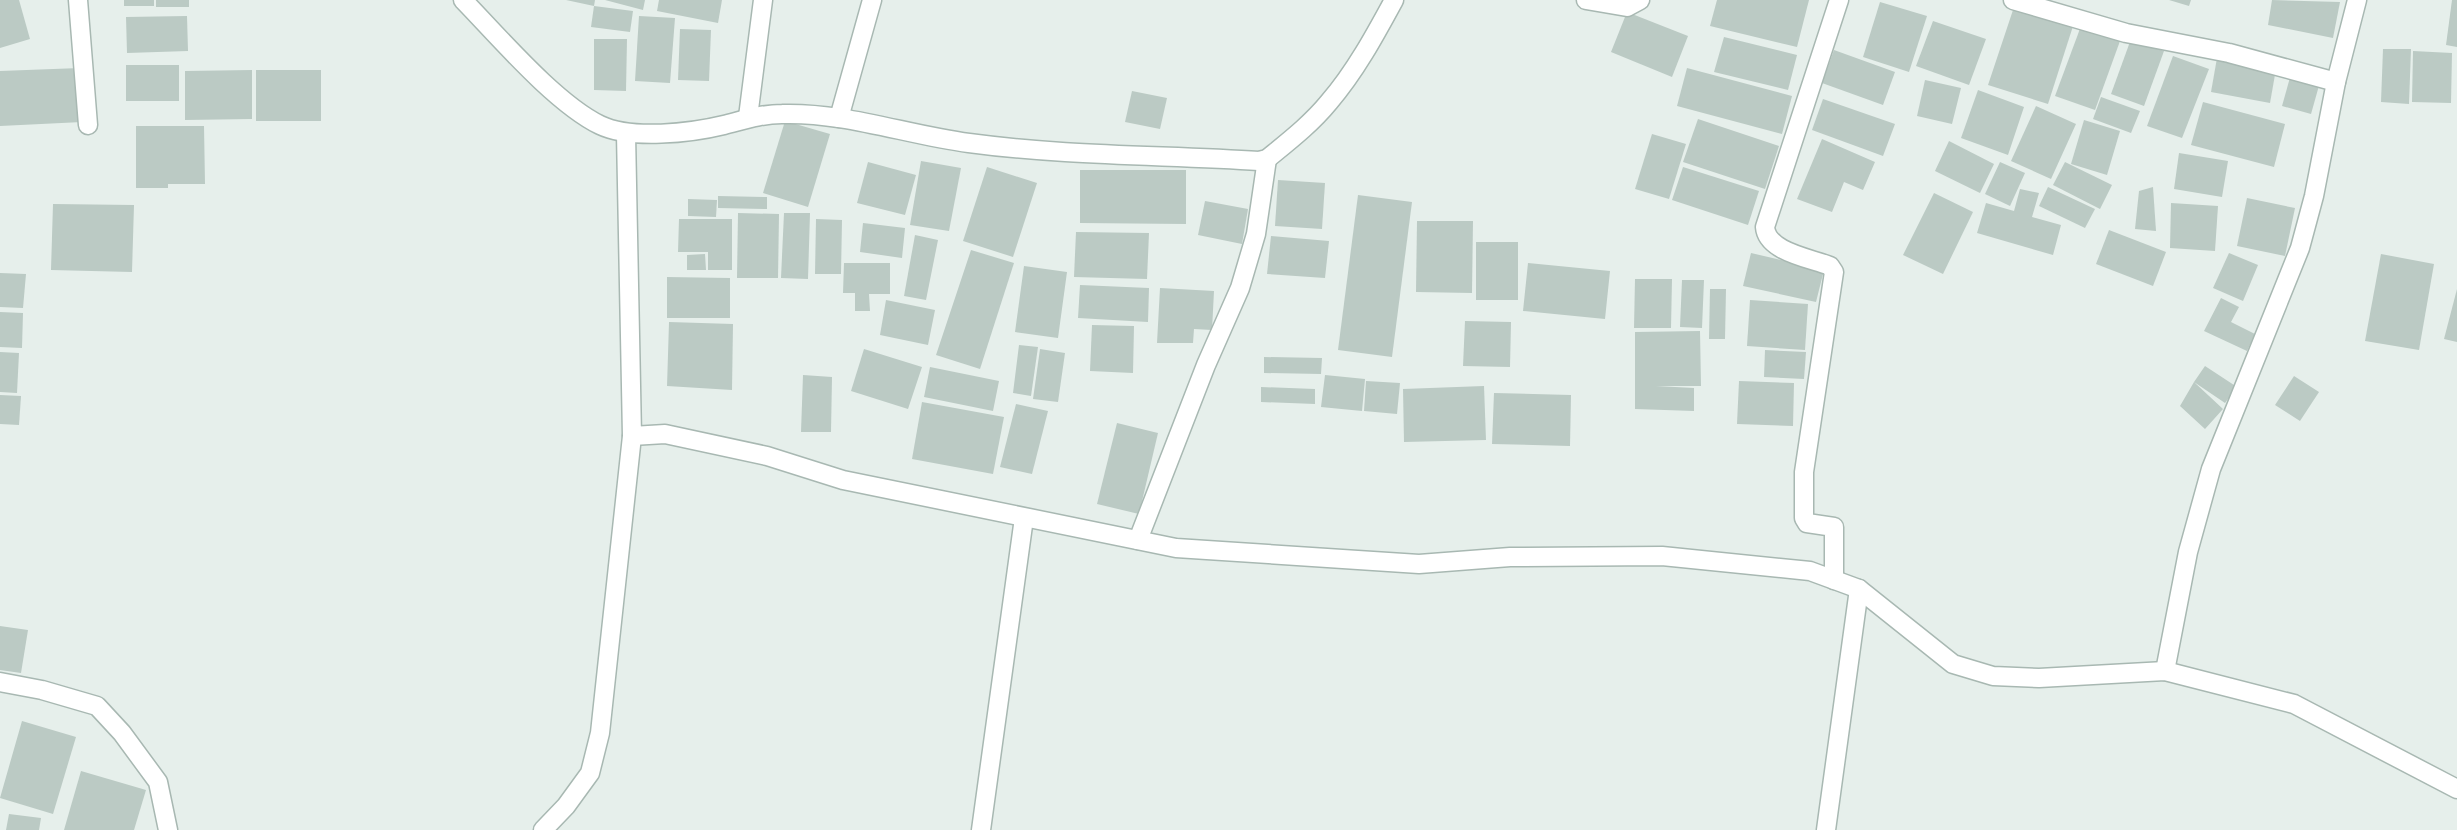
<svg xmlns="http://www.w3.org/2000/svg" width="2457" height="830" viewBox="0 0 2457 830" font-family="Figtree,sans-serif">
<rect width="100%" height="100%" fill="#e6efeb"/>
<g fill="#bbcac4">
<polygon points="0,0 19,0 30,39 0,48"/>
<rect x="124" y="0" width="30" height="6"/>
<rect x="156" y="0" width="33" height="7"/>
<polygon points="566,0 595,0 594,6"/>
<polygon points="605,0 645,0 643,10"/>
<polygon points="659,0 722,0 718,23 657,11"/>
<polygon points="1717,0 1809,0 1797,47 1710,26"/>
<polygon points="2169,0 2191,0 2189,6"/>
<polygon points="2272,0 2340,2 2333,38 2268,25"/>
<polygon points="2452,0 2457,0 2457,47 2446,45"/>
<polygon points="1880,2 1927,16 1909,72 1863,57"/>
<polygon points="2015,4 2074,23 2048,104 1988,85"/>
<polygon points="594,6 633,11 630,32 591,27"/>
<polygon points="1627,12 1688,36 1672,77 1611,52"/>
<polygon points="187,16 188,51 127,53 126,17"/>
<polygon points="639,16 675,18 670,83 635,81"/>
<polygon points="1933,21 1986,39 1969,85 1916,66"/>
<polygon points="2081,26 2120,41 2095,110 2055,96"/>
<polygon points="680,29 711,30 709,81 678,80"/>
<polygon points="1724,37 1797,55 1788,90 1714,72"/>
<polygon points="594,39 627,39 626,91 594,90"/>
<polygon points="2131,39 2164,51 2144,106 2111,94"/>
<polygon points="2383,49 2411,49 2409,104 2381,102"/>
<polygon points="1834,50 1895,72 1883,105 1822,83"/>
<polygon points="2413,51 2452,53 2451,103 2412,102"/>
<polygon points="2173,56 2209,69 2182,138 2147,126"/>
<polygon points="2217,58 2276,69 2270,103 2211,92"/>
<rect x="126" y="65" width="53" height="36"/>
<polygon points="80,68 82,122 0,126 0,71"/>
<polygon points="1687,68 1792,96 1782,134 1677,106"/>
<polygon points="252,70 252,119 185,120 185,71"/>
<rect x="256" y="70" width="65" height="51"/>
<polygon points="2291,74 2320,82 2311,114 2282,106"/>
<polygon points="1925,80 1961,88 1952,124 1917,116"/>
<polygon points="1978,90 2024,107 2008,155 1961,138"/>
<polygon points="1132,91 1167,98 1160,129 1125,122"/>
<polygon points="2101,97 2140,111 2131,133 2093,119"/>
<polygon points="1823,99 1895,124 1883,156 1812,130"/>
<polygon points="2203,102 2285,124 2274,167 2191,145"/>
<polygon points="2036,106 2076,124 2051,179 2011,161"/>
<polygon points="1698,119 1779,146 1765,189 1683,162"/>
<polygon points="2084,120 2120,131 2107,175 2071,164"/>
<polygon points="785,121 830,134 808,207 763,193"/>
<polygon points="136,126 204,126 205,184 168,184 168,188 136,188"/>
<polygon points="1652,134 1686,144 1669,199 1635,189"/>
<polygon points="1822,139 1875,162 1863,190 1844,182 1832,212 1797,199"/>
<polygon points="1949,141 1994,164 1980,193 1935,171"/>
<polygon points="2179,153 2228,161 2222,197 2174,189"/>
<polygon points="921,161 961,168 949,231 910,225"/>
<polygon points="868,162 916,175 905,215 857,203"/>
<polygon points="2000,162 2025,173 2010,206 1985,194"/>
<polygon points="2065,162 2112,185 2100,209 2053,185"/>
<polygon points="987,167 1037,183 1013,257 963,241"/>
<polygon points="1683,167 1759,191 1748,225 1672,200"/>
<polygon points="1080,170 1186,170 1186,224 1080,223"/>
<polygon points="1278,180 1325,183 1322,229 1275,226"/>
<polygon points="2048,187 2095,209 2085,228 2039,206"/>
<polygon points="2153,187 2156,231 2135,229 2139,191"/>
<polygon points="2020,189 2039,193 2032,217 2061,225 2053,255 1977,233 1986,203 2014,211"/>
<polygon points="1934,193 1973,212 1943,274 1903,255"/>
<polygon points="1358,195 1412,202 1392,357 1338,350"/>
<polygon points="718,196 767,197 767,209 718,208"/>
<polygon points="2247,198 2295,208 2285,256 2237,246"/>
<polygon points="688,199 717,200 716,217 688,216"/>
<polygon points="1205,201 1248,209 1242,244 1198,235"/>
<polygon points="2171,203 2218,206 2215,251 2170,248"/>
<polygon points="53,204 134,205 132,272 51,270"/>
<polygon points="738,213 779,214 778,278 737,278"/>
<polygon points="784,213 810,213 808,279 781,278"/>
<polygon points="679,219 732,219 732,270 708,270 708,252 678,252"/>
<polygon points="816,219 842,220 841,274 815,274"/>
<polygon points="1417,221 1473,221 1472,293 1416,292"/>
<polygon points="863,223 905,228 902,258 860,252"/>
<polygon points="2109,230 2166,252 2153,286 2096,264"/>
<polygon points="1076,232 1149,233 1147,279 1074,277"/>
<polygon points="915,235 938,240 926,300 904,296"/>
<polygon points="1271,236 1329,241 1325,278 1267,274"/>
<rect x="1476" y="242" width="42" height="58"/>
<polygon points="971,250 1014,263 980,369 936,355"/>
<polygon points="1751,253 1824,270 1816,302 1743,286"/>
<polygon points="2229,253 2258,265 2243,301 2213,288"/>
<polygon points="705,254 706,270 687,270 687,255"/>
<polygon points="2381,254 2434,264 2419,350 2365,341"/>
<polygon points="844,263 890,263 890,294 869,294 870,311 855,311 855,293 843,293"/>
<polygon points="1528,263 1610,271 1605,319 1523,311"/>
<polygon points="1024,266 1067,272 1058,338 1015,332"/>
<polygon points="0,273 26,274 23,308 0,307"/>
<polygon points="667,277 730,278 730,318 667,318"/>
<polygon points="1635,279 1672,279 1671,328 1634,328"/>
<polygon points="1682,280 1704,280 1702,328 1680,327"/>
<polygon points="1080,285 1149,288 1148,322 1078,318"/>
<polygon points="1160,288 1214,291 1212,330 1194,329 1193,343 1157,343"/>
<polygon points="1710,289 1726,289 1725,339 1709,339"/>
<polygon points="2457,289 2457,342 2444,339"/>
<polygon points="2221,298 2239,307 2231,322 2255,334 2247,351 2204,331"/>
<polygon points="886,300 935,310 928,345 880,335"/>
<polygon points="1750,300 1808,304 1805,350 1747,346"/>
<polygon points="0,312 23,313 22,348 0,347"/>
<polygon points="1465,321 1511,322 1510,367 1463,366"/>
<polygon points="669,322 733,324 732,390 667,386"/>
<polygon points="1092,325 1134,326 1133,373 1090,371"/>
<polygon points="1700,331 1701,386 1656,386 1694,388 1694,411 1635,409 1635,332"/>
<polygon points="1019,345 1038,347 1031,396 1013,393"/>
<polygon points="864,349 922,367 908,409 851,391"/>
<polygon points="1040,349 1065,353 1058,402 1033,399"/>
<polygon points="1765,350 1806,352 1804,379 1764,377"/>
<polygon points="0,352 19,353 17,393 0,392"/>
<polygon points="1264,357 1322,358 1321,374 1264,373"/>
<polygon points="2205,366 2237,387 2225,403 2194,382 2223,409 2205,429 2180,406 2194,382"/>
<polygon points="930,367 999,381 993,411 924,397"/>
<polygon points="803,375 832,377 831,432 801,432"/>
<polygon points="1325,375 1365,379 1362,411 1321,407"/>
<polygon points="2294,376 2319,392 2300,421 2275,405"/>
<polygon points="1366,381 1400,383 1397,414 1364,411"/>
<polygon points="1739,381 1794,383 1793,426 1737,424"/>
<polygon points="1484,386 1486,440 1404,442 1403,389"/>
<polygon points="1261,387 1315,389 1315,404 1261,402"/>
<polygon points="1494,393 1571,395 1570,446 1492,444"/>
<polygon points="0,395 21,396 19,425 0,424"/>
<polygon points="922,402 1004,417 993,474 912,459"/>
<polygon points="1016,404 1048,411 1032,474 1000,467"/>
<polygon points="1117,423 1158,433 1139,514 1097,504"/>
<polygon points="0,626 28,630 21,673 0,670"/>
<polygon points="22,721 76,737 53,814 0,798"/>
<polygon points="81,771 146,790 134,830 64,830"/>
<polygon points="9,814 41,818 39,830 6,830"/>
</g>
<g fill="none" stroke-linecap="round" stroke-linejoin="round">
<g stroke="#a8b8b2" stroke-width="21">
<g id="minor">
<polyline points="78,0 88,125"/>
<path d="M 463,0 C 499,37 555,103 600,125 C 631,140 691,133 724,125 C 744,120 761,114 782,114 C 845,112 907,135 969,143 C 1065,156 1162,155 1259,161 L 1267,159 C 1289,141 1311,124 1329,102 C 1355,72 1375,35 1394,0"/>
<polyline points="1586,0 1627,7 1640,0"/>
<polyline points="2013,0 2126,33 2229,53 2336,82"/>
<polyline points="748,117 763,0"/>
<polyline points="839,118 872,0"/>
<polyline points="626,134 632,436 665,434 767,456 843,480 1176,548 1419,564 1510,557 1662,556 1810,571 1859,589 1953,664 1993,676 2039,678 2165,671 2294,704 2457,789"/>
<polyline points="1138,540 1206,365 1240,288 1256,234 1267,159"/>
<path d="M 1834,580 L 1834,527 L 1807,523 L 1804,518 L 1804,472 L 1834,272 L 1830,266 C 1810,258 1767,252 1765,227 L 1839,0"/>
<polyline points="2165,671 2188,552 2211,469 2300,248 2314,196 2336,82 2357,0"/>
<polyline points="0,682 42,690 97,706 122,733 158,782 168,830"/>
<polyline points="543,830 566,806 590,773 600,733 632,436"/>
<polyline points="981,830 1024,518"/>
<polyline points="1826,830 1859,589"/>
</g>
</g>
<use href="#minor" stroke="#fff" stroke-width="18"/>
</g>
</svg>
